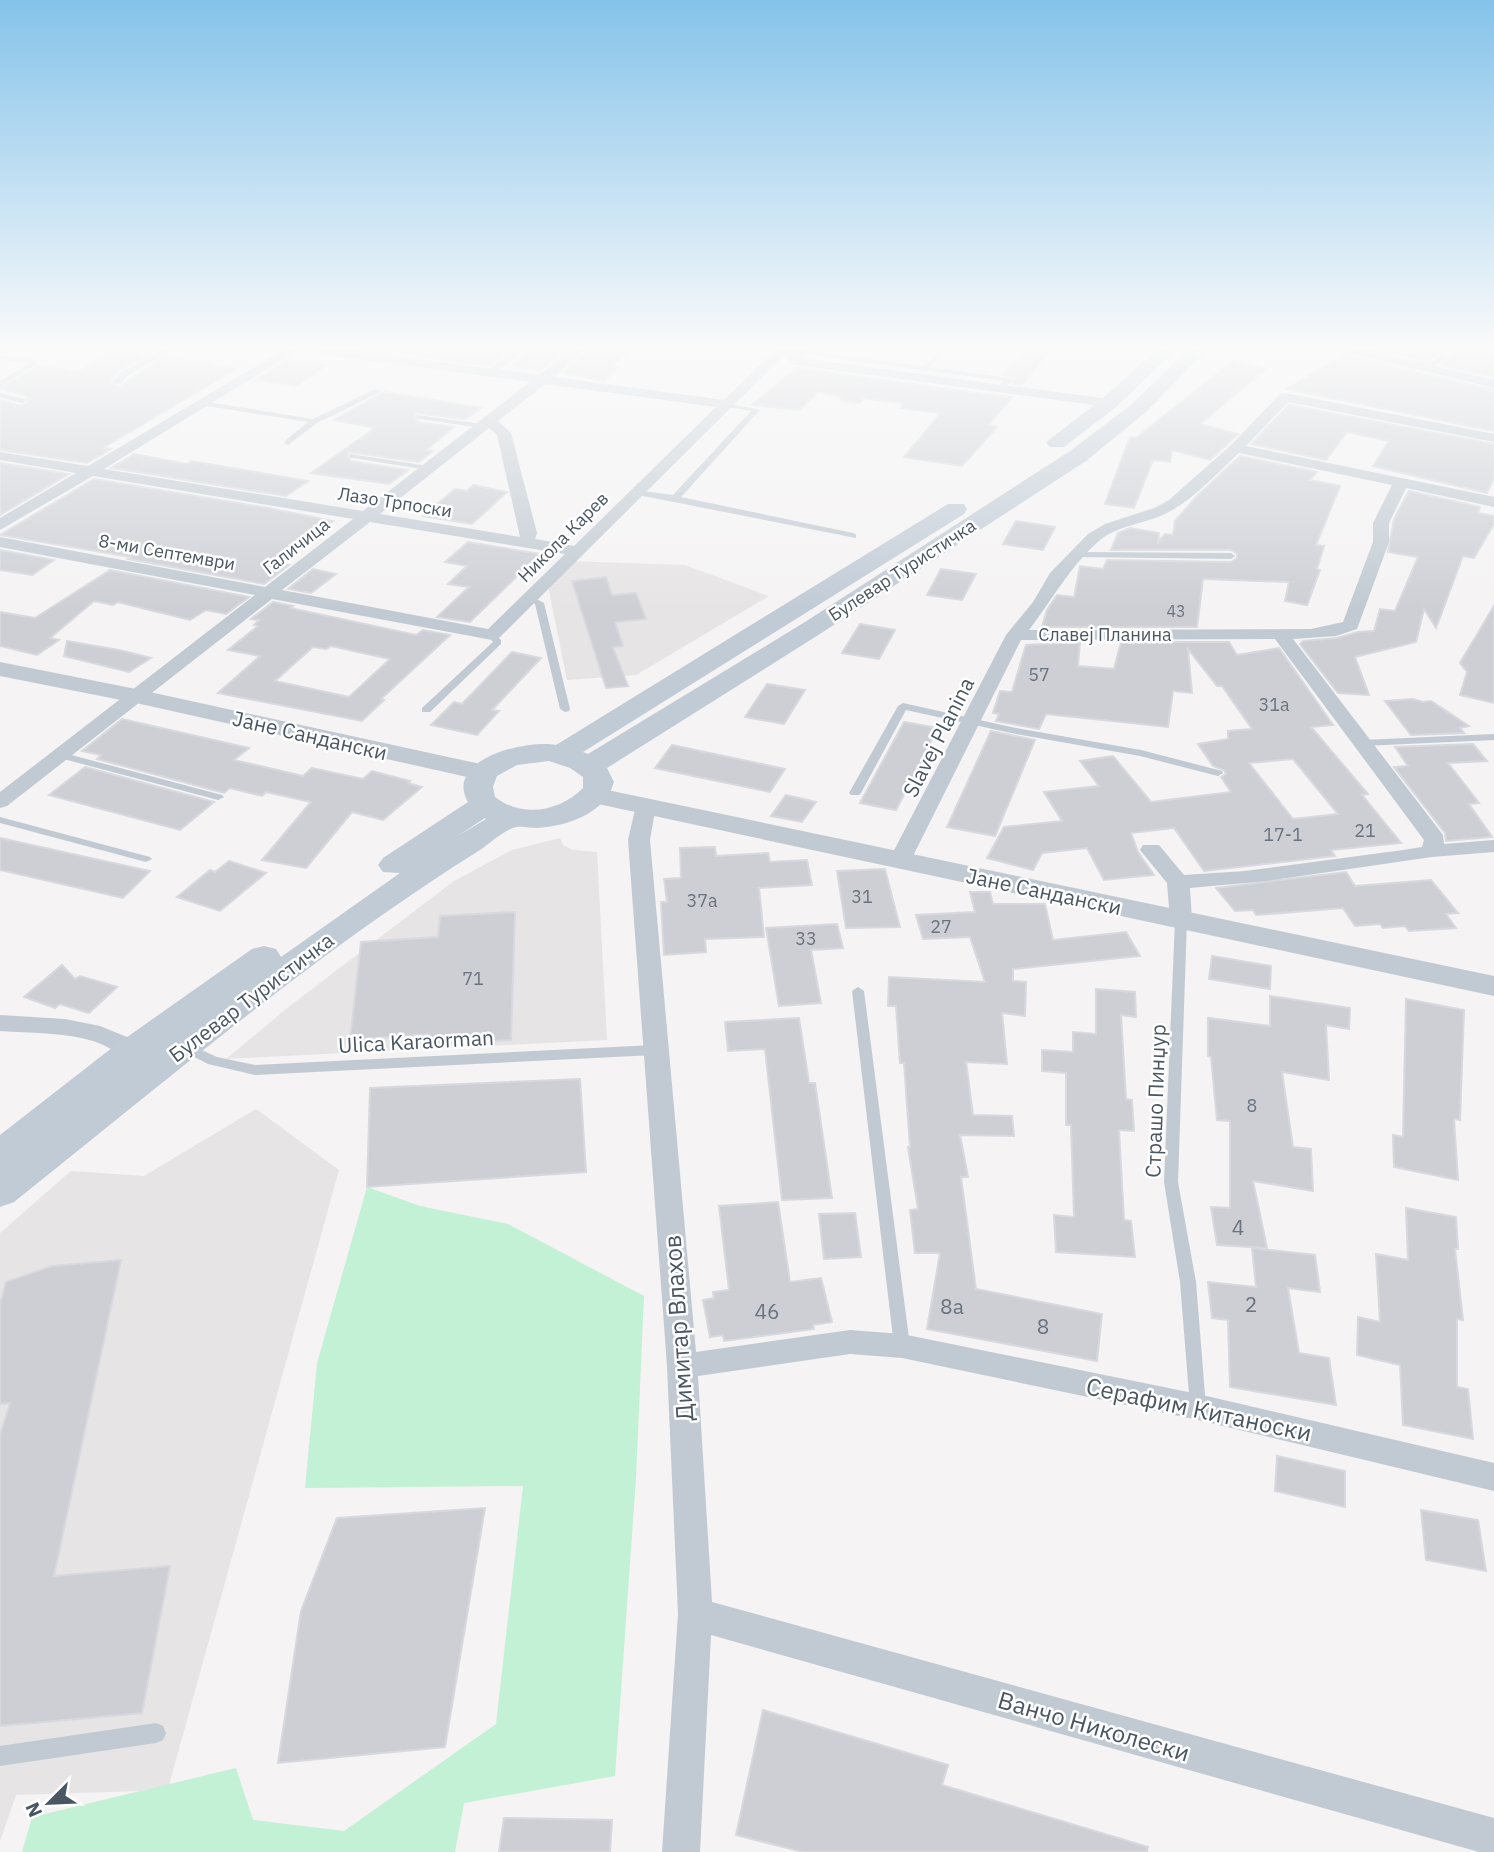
<svg xmlns="http://www.w3.org/2000/svg" width="1494" height="1852" viewBox="0 0 1494 1852" font-family="'IBM Plex Sans',sans-serif">
<rect width="100%" height="100%" fill="#f5f3f3"/>
<g fill="#e6e4e5">
<polygon points="568,561 685,565 769,596 636,675 567,680 547,581"/>
<polygon points="560,838 563,845 573,850 597,852 607,1040 226,1059 291,1005 454,881 512,850"/>
<polygon points="256,1109 339,1170 169,1785 139,1791 16,1795 0,1841 0,1233 71,1171 144,1176"/>
</g>
<polygon fill="#c3f1d5" points="367,1187 420,1206 508,1224 644,1296 636,1478 615,1776 464,1803 455,1852 22,1852 32,1817 236,1768 253,1820 344,1831 496,1724 523,1486 305,1488 317,1363"/>
<g fill="#cdcfd5" stroke="#d7d9de" stroke-width="2" fill-rule="evenodd">
<polygon points="115,350 150,354 119,370 110,382 119,387 165,356 236,369 103,448 111,449 87,463 0,450 0,400 21,406 28,402 26,396 0,388 40,365 78,372"/>
<polygon points="400,350 484,350 507,353 489,366 400,354"/>
<polygon points="532,350 568,350 541,370 511,366"/>
<polygon points="589,350 632,350 611,366 618,367 604,381 563,373"/>
<polygon points="1025,350 1051,350 1022,385 1013,384 1014,378 1003,374"/>
<polygon points="1380,350 1475,350 1494,355 1494,377 1441,365 1451,357 1450,352 1443,352 1426,361"/>
<polygon points="1345,353 1347,356 1494,390 1494,431 1287,389"/>
<polygon points="287,360 327,365 296,386 255,380"/>
<polygon points="1233,361 1266,369 1200,424 1238,434 1210,460 1172,450 1170,462 1153,460 1134,508 1105,504 1130,437 1136,438"/>
<polygon points="796,368 985,394 1012,397 988,425 997,427 962,466 904,457 941,413 901,408 903,403 864,398 859,403 841,400 840,396 818,392 799,410 752,405"/>
<polygon points="384,392 481,408 465,419 415,413 417,422 454,427 426,450 433,451 419,462 348,452 350,461 408,470 389,484 311,473 375,428 334,420"/>
<polygon points="1289,405 1494,444 1494,478 1487,493 1373,466 1389,441 1347,432 1326,460 1251,444"/>
<polygon points="134,454 187,464 191,461 308,481 286,496 111,468"/>
<polygon points="1240,456 1317,472 1310,480 1340,486 1316,545 1324,546 1317,569 1320,570 1307,605 1285,601 1289,582 1203,579 1197,627 1042,627 1047,610 1057,595 1074,597 1080,566 1103,569 1107,560 1231,562 1237,558 1237,554 1231,550 1111,550 1118,533 1130,528 1159,533 1158,542 1165,534 1173,535 1175,521 1197,496"/>
<polygon points="0,463 69,474 0,515"/>
<polygon points="94,479 268,508 333,521 272,562 289,565 264,584 128,559 131,557 0,535"/>
<polygon points="473,485 507,492 472,524 423,516 455,489 467,491"/>
<polygon points="1409,491 1480,507 1478,513 1494,516 1494,524 1474,558 1463,556 1436,628 1424,609 1416,642 1355,657 1369,695 1338,693 1300,644 1303,641 1337,638 1358,632 1374,631 1380,609 1395,611 1418,557 1388,552 1394,519"/>
<polygon points="1016,521 1055,527 1043,550 1003,544"/>
<polygon points="468,542 540,554 470,622 437,617 469,587 448,584 467,566 445,562"/>
<polygon points="0,550 54,560 32,575 0,570"/>
<polygon points="313,569 336,574 311,593 288,589"/>
<polygon points="941,569 976,574 962,600 927,595"/>
<polygon points="110,570 249,597 226,614 206,610 190,620 118,602 113,605 94,601 50,638 59,640 37,655 0,646 0,612 35,618"/>
<polygon points="606,577 612,595 636,593 646,619 615,622 623,646 613,647 628,686 606,688 572,581"/>
<path d="M 273,602 L 293,606 L 290,608 L 416,635 L 423,630 L 450,635 L 381,699 L 384,700 L 362,721 L 218,693 L 260,656 L 228,650 L 258,626 L 254,625 L 259,620 L 251,619 ZM 331,646 L 390,659 L 349,697 L 275,681 L 313,647 L 326,649 Z"/>
<polygon points="1494,606 1494,703 1460,695 1467,672 1460,663"/>
<polygon points="860,624 895,630 879,659 842,653"/>
<polygon points="67,641 119,650 151,658 129,672 64,656"/>
<path d="M 1080,642 L 1078,666 L 1114,669 L 1121,642 L 1229,642 L 1237,655 L 1279,648 L 1333,725 L 1311,727 L 1368,794 L 1362,795 L 1401,843 L 1331,850 L 1335,856 L 1204,871 L 1174,828 L 1131,833 L 1138,852 L 1154,875 L 1104,880 L 1087,848 L 1042,853 L 1033,870 L 987,858 L 1004,827 L 1062,821 L 1044,792 L 1099,786 L 1080,761 L 1113,756 L 1151,802 L 1231,792 L 1221,777 L 1226,774 L 1224,770 L 1213,766 L 1198,744 L 1228,739 L 1228,731 L 1252,729 L 1222,686 L 1217,686 L 1188,649 L 1192,693 L 1173,691 L 1168,727 L 1046,714 L 1039,729 L 996,721 L 999,714 L 993,713 L 1000,691 L 1012,692 L 1026,645 ZM 1293,759 L 1338,814 L 1293,819 L 1249,763 Z"/>
<polygon points="512,652 541,658 492,710 499,711 477,735 431,725 454,702 462,704"/>
<polygon points="767,684 805,690 784,724 745,717"/>
<polygon points="1413,699 1423,702 1431,701 1469,726 1460,728 1464,733 1411,735 1385,701"/>
<polygon points="122,719 249,748 234,760 303,776 312,768 363,779 372,771 410,781 408,783 422,787 383,820 352,812 306,868 262,860 311,802 266,792 262,796 230,788 224,793 97,759 101,755 82,751"/>
<polygon points="904,722 938,728 896,810 860,803"/>
<polygon points="991,731 1035,740 995,836 947,827"/>
<polygon points="1473,744 1487,761 1448,763 1479,803 1469,804 1492,837 1446,841 1445,833 1394,767 1408,766 1395,747"/>
<polygon points="672,745 785,769 770,792 655,768"/>
<polygon points="85,767 214,802 180,830 49,795"/>
<polygon points="786,795 816,802 802,822 771,816"/>
<polygon points="0,838 150,871 123,898 0,870"/>
<polygon points="715,847 716,856 768,853 770,862 807,860 812,885 759,888 764,937 705,939 706,952 664,955 661,902 667,902 664,879 681,878 680,848"/>
<polygon points="229,861 266,873 220,911 177,897 210,870 215,872"/>
<polygon points="885,869 900,927 846,928 837,871"/>
<polygon points="1346,872 1355,886 1431,880 1458,913 1446,914 1456,928 1409,931 1405,926 1383,928 1380,924 1355,926 1343,908 1256,915 1253,910 1235,911 1216,888"/>
<polygon points="970,892 990,892 993,904 1045,904 1053,940 1126,932 1140,956 1013,969 1013,981 1026,982 1025,1016 1002,1013 1007,1064 966,1062 973,1115 1012,1116 1014,1136 960,1135 968,1177 961,1177 976,1289 1102,1314 1097,1361 927,1329 940,1253 915,1253 910,1210 918,1209 908,1147 910,1147 904,1063 900,1063 896,1006 888,1006 889,977 985,982 970,937 923,939 916,915 975,912"/>
<polygon points="515,912 511,1040 428,1045 429,1034 350,1040 361,942 438,937 440,916"/>
<polygon points="837,924 843,948 811,950 821,1003 779,1006 766,928"/>
<polygon points="1212,956 1271,966 1270,989 1209,979"/>
<polygon points="62,965 75,979 80,976 117,987 89,1013 60,1004 55,1008 24,997"/>
<polygon points="1096,989 1135,992 1136,1017 1121,1015 1126,1099 1132,1100 1134,1131 1119,1130 1124,1220 1131,1221 1135,1257 1056,1252 1054,1215 1074,1217 1071,1125 1066,1125 1066,1073 1042,1071 1042,1050 1073,1052 1073,1032 1096,1034"/>
<polygon points="1270,996 1350,1008 1349,1029 1326,1025 1329,1080 1282,1072 1293,1147 1311,1149 1313,1191 1253,1181 1267,1248 1217,1245 1211,1207 1230,1208 1230,1121 1217,1120 1211,1057 1208,1056 1208,1018 1270,1026"/>
<polygon points="1406,999 1464,1010 1460,1120 1454,1119 1458,1180 1394,1167 1393,1135 1403,1137"/>
<polygon points="799,1018 809,1083 815,1083 832,1198 782,1200 765,1049 728,1051 725,1022"/>
<polygon points="580,1079 586,1172 367,1187 370,1088"/>
<polygon points="778,1202 790,1282 821,1278 832,1322 813,1325 814,1329 724,1341 723,1335 710,1337 703,1300 714,1298 713,1292 729,1290 719,1206"/>
<polygon points="1406,1208 1456,1217 1458,1249 1455,1249 1463,1320 1457,1319 1457,1387 1468,1389 1473,1439 1403,1425 1400,1365 1357,1355 1358,1317 1380,1322 1376,1254 1408,1260"/>
<polygon points="855,1213 861,1257 824,1259 819,1214"/>
<polygon points="1252,1248 1315,1255 1320,1292 1288,1288 1299,1353 1329,1358 1336,1405 1230,1387 1228,1320 1212,1318 1208,1282 1256,1287"/>
<polygon points="121,1260 54,1576 170,1566 142,1713 0,1726 0,1435 10,1403 0,1404 0,1304 6,1282 52,1266"/>
<polygon points="1277,1456 1345,1471 1345,1507 1275,1491"/>
<polygon points="485,1508 445,1747 278,1763 301,1611 337,1518"/>
<polygon points="1421,1510 1478,1520 1486,1571 1426,1560"/>
<polygon points="763,1710 948,1765 942,1785 1148,1847 1147,1852 803,1852 736,1835"/>
<polygon points="504,1818 612,1820 610,1852 499,1852"/>
</g>
<g fill="none" stroke-linecap="round" stroke-linejoin="round">
<g fill="#c1cad2" fill-rule="evenodd">
<polygon points="163,350 171,350 127,376 120,384 113,382 121,372"/>
<polygon points="517,350 525,350 492,375 486,375 486,371"/>
<polygon points="800,350 923,366 940,350 947,350 930,367 1009,378 1013,380 1002,390 998,388 1004,381 797,353 797,351"/>
<polygon points="1444,354 1449,355 1429,370 1423,370 1423,366"/>
<polygon points="0,356 31,358 38,364 0,386 0,381 30,363 0,360"/>
<polygon points="375,389 382,391 317,423 288,445 284,443 285,441 308,422 201,405 197,403 201,401 313,419"/>
<polygon points="0,393 25,399 26,401 22,403 0,397"/>
<polygon points="722,402 760,410 681,497 853,533 856,534 856,538 633,494 632,492 636,490 673,495 751,411 722,406"/>
<polygon points="417,415 482,424 486,426 482,428 420,419 417,419"/>
<polygon points="350,454 428,466 432,468 428,470 353,458 350,458"/>
<polygon points="1078,552 1231,553 1235,556 1231,559 1075,557 1075,553"/>
<polygon points="529,595 544,603 570,709 569,711 565,712 560,709 535,604 524,598"/>
<polygon points="492,632 501,640 501,644 430,712 422,712 422,708 493,642 487,635"/>
<polygon points="903,703 1011,727 1141,750 1222,771 1223,773 1218,776 1140,756 1011,733 906,710 861,793 859,795 851,795 849,793 898,706"/>
<polygon points="1494,734 1494,740 1363,746 1358,743 1363,740"/>
<polygon points="60,752 222,795 224,797 218,800 56,757 55,755"/>
<polygon points="0,817 150,857 152,859 146,862 0,823"/>
<polygon points="1181,916 1187,920 1178,1182 1196,1282 1206,1407 1204,1412 1198,1414 1192,1412 1190,1407 1180,1282 1164,1182 1175,920"/>
<polygon points="858,987 864,991 910,1346 908,1351 902,1353 896,1351 894,1346 852,991"/>
<polygon points="184,1042 217,1057 255,1065 655,1045 660,1047 662,1050 660,1053 655,1055 255,1075 208,1064 179,1049 177,1046 179,1043"/>
<polygon points="156,1723 163,1726 166,1733 163,1740 156,1743 0,1766 0,1746"/>
</g>
<g fill="#c1cad2" fill-rule="evenodd">
<path d="M 283,350 L 298,350 L 104,469 L 363,511 L 530,382 L 320,354 L 314,350 L 349,350 L 539,375 L 572,350 L 586,350 L 554,377 L 724,400 L 775,350 L 804,350 L 801,358 L 1109,399 L 1116,403 L 1109,407 L 797,365 L 792,364 L 787,357 L 789,355 L 785,354 L 498,639 L 492,640 L 272,599 L 7,806 L 0,808 L 0,792 L 255,595 L 0,547 L 0,537 L 265,587 L 353,519 L 93,476 L 0,530 L 0,518 L 76,473 L 0,460 L 0,452 L 88,466 ZM 545,384 L 716,407 L 574,546 L 535,539 L 537,533 L 511,433 L 498,421 ZM 489,428 L 497,435 L 520,537 L 380,514 ZM 370,522 L 565,554 L 488,629 L 282,590 Z"/>
<polygon points="1347,350 1369,350 1494,380 1494,388 1348,353"/>
<path d="M 1285,393 L 1494,434 L 1494,442 L 1288,402 L 1246,446 L 1494,497 L 1494,507 L 1406,488 L 1389,523 L 1389,542 L 1357,629 L 1336,636 L 1293,639 L 1443,835 L 1444,844 L 1494,840 L 1494,852 L 1432,857 L 1267,881 L 1190,888 L 1192,920 L 1189,925 L 1173,925 L 1170,920 L 1167,883 L 1140,850 L 1143,845 L 1159,845 L 1184,875 L 1245,871 L 1403,850 L 1422,847 L 1424,840 L 1275,639 L 1021,640 L 911,860 L 908,865 L 892,865 L 889,860 L 1006,635 L 1033,602 L 1050,573 L 1088,534 L 1105,524 L 1154,508 L 1169,500 L 1231,445 L 1280,394 ZM 1239,453 L 1392,485 L 1373,523 L 1373,542 L 1343,622 L 1311,629 L 1029,630 C 1052,600 1070,566 1099,541 C 1119,524 1147,524 1169,512 C 1195,498 1217,473 1239,453 Z"/>
<polygon points="646,799 653,801 656,805 650,840 696,1352 850,1330 902,1334 1198,1394 1494,1463 1494,1491 1198,1420 902,1358 850,1354 698,1376 712,1602 1494,1818 1494,1852 1479,1852 711,1635 700,1852 662,1852 678,1614 667,1366 628,840 636,805 639,801"/>
<path d="M 0,1015 L 65,1019 L 100,1026 L 144,1044 L 147,1050 L 144,1056 C 125,1061 110,1046 93,1041 C 63,1032 30,1033 0,1031 Z"/>
</g>
<g fill="#c1cad2" fill-rule="evenodd">
<polygon points="0,662 136,689 485,765 494,767 498,773 494,779 485,781 136,703 0,676"/>
<polygon points="593,787 1494,976 1494,996 584,801 580,795 584,789"/>
</g>
<g fill="#c1cbd6" fill-rule="evenodd">
<polygon points="1156,350 1170,350 1172,354 1116,407 1064,447 1050,447 1046,443 1050,439 1102,399"/>
<path d="M 1187,350 L 1207,350 L 1146,412 L 1086,461 L 823,632 L 607,768 L 614,782 C 605,814 567,826 537,828 C 530,828 522,826 516,827 C 504,830 490,843 480,850 C 315,953 166,1081 14,1202 L 0,1207 L 0,1135 L 113,1047 L 252,949 L 264,946 L 276,949 L 281,957 L 400,873 L 383,872 L 378,865 L 383,858 L 468,802 C 443,759 528,739 556,745 L 948,504 L 964,504 L 967,509 L 964,514 L 583,752 L 588,754 L 805,622 L 1070,451 L 1132,404 ZM 549,761 L 570,768 L 583,777 L 583,788 C 559,812 522,818 495,797 L 493,787 L 497,776 L 517,765 ZM 485,818 L 486,819 L 456,837 Z"/>
</g>
</g>
<linearGradient id="sky" x2="0" y2="1"><stop stop-color="#85c3ea"/><stop offset="0.57" stop-color="#fafafa"/><stop offset="1" stop-color="#fafafa" stop-opacity="0"/></linearGradient>
<rect width="1494" height="609" fill="url(#sky)"/>
<g text-anchor="middle" dominant-baseline="central" stroke-width="5" stroke-linejoin="round" paint-order="stroke">
<g font-size="16" fill="#6b747e">
<text x="1176" y="611">43</text>
</g>
<g font-size="18" fill="#4a5661" stroke="#fff">
<text transform="translate(395 502) rotate(9)">Лазо Трпоски</text>
<text transform="translate(563 537) rotate(-45)">Никола Карев</text>
<text transform="translate(296 546) rotate(-38)">Галичица</text>
<text transform="translate(167 552) rotate(10)">8-ми Септември</text>
<text transform="translate(902 570) rotate(-33)">Булевар Туристичка</text>
<text x="1105" y="634">Славеј Планина</text>
</g>
<g font-size="18" fill="#6b747e">
<text x="1039" y="674">57</text>
<text x="1274" y="704">31a</text>
<text x="1365" y="830">21</text>
<text x="1283" y="834">17-1</text>
<text x="862" y="896">31</text>
<text x="702" y="900">37a</text>
<text x="941" y="926">27</text>
<text x="806" y="938">33</text>
<text x="473" y="978">71</text>
<text x="1252" y="1105">8</text>
</g>
<g font-size="21" fill="#4a5661" stroke="#fff">
<text transform="translate(310 735) rotate(13)">Јане Сандански</text>
<text transform="translate(938 737) rotate(-63)">Slavej Planina</text>
<text transform="translate(1044 891) rotate(12)">Јане Сандански</text>
<text transform="translate(251 997) rotate(-37)">Булевар Туристичка</text>
<text transform="translate(416 1041) rotate(-3)">Ulica Karaorman</text>
<text transform="translate(1155 1101) rotate(-88)">Страшо Пинџур</text>
</g>
<g font-size="21" fill="#6b747e">
<text x="1238" y="1227">4</text>
<text x="1251" y="1304">2</text>
<text x="952" y="1306">8a</text>
<text x="767" y="1311">46</text>
<text x="1043" y="1326">8</text>
</g>
<g font-size="24" fill="#4a5661" stroke="#fff">
<text transform="translate(678 1328) rotate(-94)">Димитар Влахов</text>
<text transform="translate(1199 1409) rotate(12)">Серафим Китаноски</text>
<text transform="translate(1094 1726) rotate(16)">Ванчо Николески</text>
</g>
</g>
<g transform="translate(49 1803) rotate(246)" stroke="#ffffff" stroke-width="5" paint-order="stroke">
<path d="M0-5L12 26L0 18L-12 26Z" fill="#4a5661"/>
<text y="-10" font-size="19" font-weight="bold" text-anchor="middle" fill="#4a5661">N</text>
</g>
</svg>
